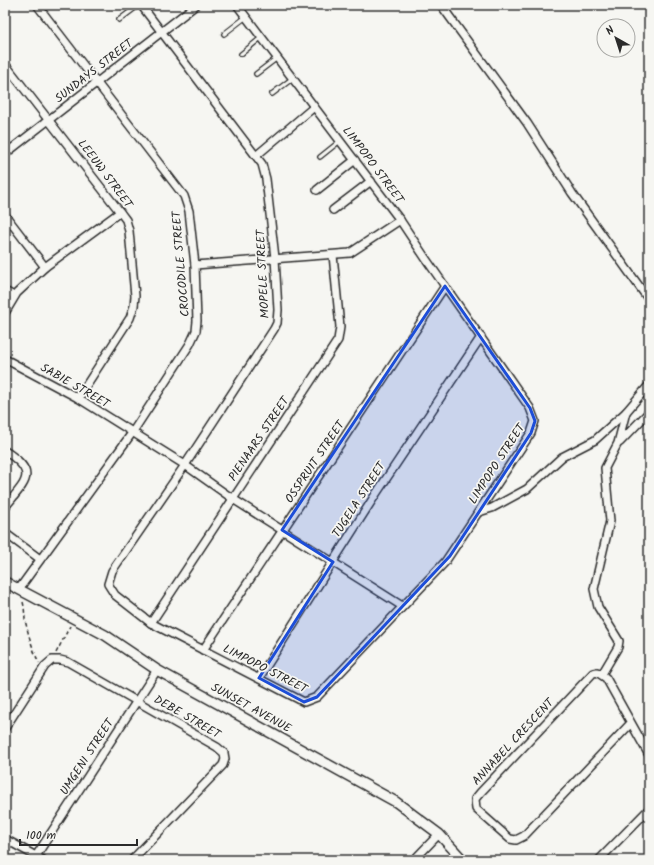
<svg xmlns="http://www.w3.org/2000/svg" width="654" height="865" viewBox="0 0 654 865" font-family="Kalam,sans-serif">
<rect width="100%" height="100%" fill="#f6f6f2"/>
<filter id="ink" filterUnits="userSpaceOnUse"><feTurbulence type="fractalNoise" baseFrequency=".025" numOctaves="2"/><feDisplacementMap in="SourceGraphic" scale="8" xChannelSelector="R" yChannelSelector="G"/><feConvolveMatrix kernelMatrix="1 2 1 2 8 2 1 2 1" color-interpolation-filters="sRGB"/></filter>
<g filter="url(#ink)">
<g fill="none" stroke-linecap="round" stroke-linejoin="round">
<g stroke="#2b2b2b" stroke-width="6">
<g id="service">
<polyline points="119,20 139,5"/>
<polyline points="224,34 246,17"/>
<polyline points="241,54 262,37"/>
<polyline points="256,74 277,58"/>
<polyline points="272,94 293,78"/>
<polyline points="320,157 340,141"/>
</g>
</g>
<g stroke="#2b2b2b" stroke-width="10">
<g id="minor">
<polyline points="141,5 262,164 266,179 275,258 278,310 277,323 274,329 185,465 112,571 108,584 115,595 151,623 304,702 317,697 445,562 531,433 535,421 530,408 426,259 400,220 237,5"/>
<polyline points="441,5 527,123 572,193 649,300"/>
<polyline points="5,64 120,212 126,220 129,231 135,296 134,306 130,318 78,398"/>
<polyline points="5,154 196,5"/>
<polyline points="257,155 314,107"/>
<polyline points="317,190 355,160"/>
<polyline points="333,210 371,181"/>
<polyline points="5,215 45,267"/>
<polyline points="195,265 350,253 400,220"/>
<polyline points="5,291 14,296"/>
<polyline points="5,313 17,293 45,267 120,212"/>
<polyline points="5,359 78,398 185,465 233,499 402,606"/>
<polyline points="620,442 649,412"/>
<path d="M 5,451 C 39,473 26,481 5,507"/>
<polyline points="479,512 492,508 527,489 562,457 595,440 626,412"/>
<polyline points="5,533 40,559"/>
<polyline points="19,589 132,433 190,344 196,331 197,321 195,265 189,211 184,196 37,5"/>
<polyline points="151,623 338,340 340,327 333,255"/>
<polyline points="203,650 445,286"/>
<polyline points="602,674 618,647 619,641 598,607 594,589 610,521 605,468 618,443 626,412 649,385"/>
<polyline points="259,678 376,494 481,337"/>
<polyline points="631,723 524,836 516,840 510,839 476,809 475,799 480,793 593,673 597,672 606,678 649,755"/>
<polyline points="5,728 45,666 52,660 60,660 68,662 217,747 224,753 225,759 223,765 132,860"/>
<polyline points="5,839 43,860"/>
<polyline points="36,856 157,670"/>
<polyline points="414,860 439,834"/>
<polyline points="599,860 649,809"/>
</g>
</g>
<g stroke="#2b2b2b" stroke-width="12">
<polyline id="tertiary" points="5,582 105,635 157,670 396,802 439,834 463,860"/>
</g>
<g stroke="#2b2b2b" stroke-width="1.5" stroke-dasharray="4 3" stroke-linecap="butt">
<path d="M 23,602 C 25,609 24,616 26,624 C 29,637 33,650 39,663"/>
<polyline points="56,653 70,626"/>
</g>
<use href="#service" stroke="#f6f6f2" stroke-width="3.5"/>
<use href="#minor" stroke="#f6f6f2" stroke-width="7"/>
<use href="#tertiary" stroke="#f6f6f2" stroke-width="9"/>
</g>
</g>
<path fill="#1d4ed8" fill-opacity="0.2" stroke="#1d4ed8" stroke-width="3" stroke-linejoin="round" d="M 445,286 L 530,408 L 535,421 L 531,433 L 450,556 L 317,697 L 304,702 L 259,678 L 333,562 L 282,530 Z"/>
<g text-anchor="middle" dominant-baseline="central" stroke-width="3.5" stroke-linejoin="round" paint-order="stroke">
<g font-size="12" fill="#2b2b2b" stroke="#f6f6f2">
<text transform="translate(94 71) rotate(-38)">SUNDAYS STREET</text>
<text transform="translate(373 165) rotate(53)">LIMPOPO STREET</text>
<text transform="translate(105 174) rotate(53)">LEEUW STREET</text>
<text transform="translate(181 264) rotate(-95)">CROCODILE STREET</text>
<text transform="translate(263 274) rotate(-93)">MOPELE STREET</text>
<text transform="translate(75 386) rotate(30)">SABIE STREET</text>
<text transform="translate(259 439) rotate(-56)">PIENAARS STREET</text>
<text transform="translate(315 462) rotate(-56)">OSSPRUIT STREET</text>
<text transform="translate(497 464) rotate(-57)">LIMPOPO STREET</text>
<text transform="translate(359 500) rotate(-57)">TUGELA STREET</text>
<text transform="translate(265 669) rotate(27)">LIMPOPO STREET</text>
<text transform="translate(251 708) rotate(29)">SUNSET AVENUE</text>
<text transform="translate(187 717) rotate(30)">DEBE STREET</text>
<text transform="translate(513 742) rotate(-47)">ANNABEL CRESCENT</text>
<text transform="translate(87 757) rotate(-57)">UMGENI STREET</text>
</g>
</g>
<rect width="654" height="865" fill="none" stroke="#f6f6f2" stroke-width="20"/>
<rect x="10" y="10" width="634" height="845" fill="none" stroke="#2b2b2b" stroke-width="1.5" filter="url(#ink)"/>
<g transform="translate(616 38) rotate(321)"><circle r="19" fill="#f6f6f2" stroke="#a5a5a2"/>
<path d="M0-3L7 15L0 10L-7 15Z" fill="#2b2b2b"/>
<text y="-6" font-size="11" font-weight="bold" text-anchor="middle" fill="#2b2b2b">N</text>
</g>
<path d="M20 839v6h117v-6" fill="none" stroke="#2b2b2b" stroke-width="2"/>
<text x="26" y="839" font-size="12" fill="#2b2b2b" stroke="#f6f6f2" stroke-width="3" paint-order="stroke">100 m</text>
</svg>
